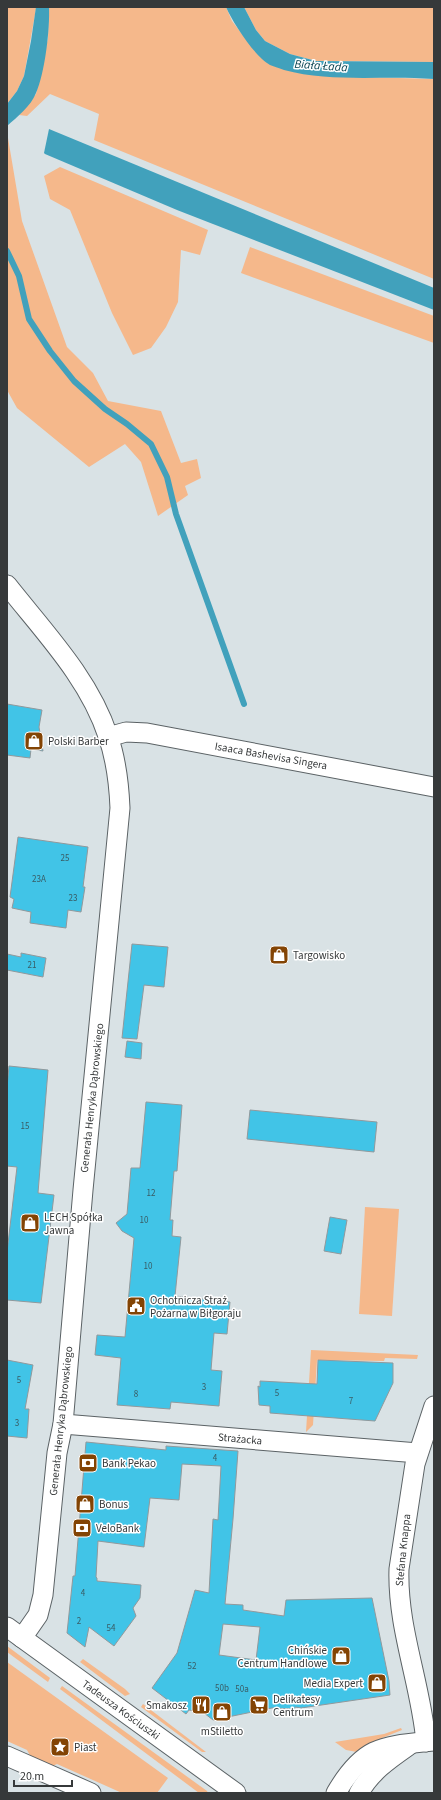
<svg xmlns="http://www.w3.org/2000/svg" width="441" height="1800" viewBox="0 0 441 1800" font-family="'Source Sans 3',sans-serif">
<rect width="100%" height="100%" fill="#d9e2e5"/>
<g fill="#f5b88b">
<polygon points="7,7 36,7 36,9 24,76 17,91 7,104"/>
<polygon points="49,7 226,7 232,21 242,34 294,72 327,76 434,79 434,279 94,140 99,114 50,94 27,116 19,115 36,94 48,38"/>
<polygon points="244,7 434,7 434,62 316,61 290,54 265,41 256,30"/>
<polygon points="7,132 22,221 67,347 93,373 108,401 161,411 181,463 197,459 201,478 185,486 188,495 158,516 141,462 125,444 89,467 17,408 7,390"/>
<polygon points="60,167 208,230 200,255 181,250 178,302 166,327 151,348 133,355 112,313 70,210 50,199 44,176"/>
<polygon points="250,247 434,316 434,343 241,273"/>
<polygon points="365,1207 399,1209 392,1316 359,1314"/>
<polygon points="311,1350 418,1355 417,1359 385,1358 384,1361 317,1360 313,1425 306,1432"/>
<polygon points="7,1646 50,1678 48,1682 7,1652"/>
<polygon points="83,1659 125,1689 130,1694 125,1696 80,1662"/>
<polygon points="7,1662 168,1778 157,1793 122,1793 57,1764 48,1768 33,1761 27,1750 7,1741"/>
<polygon points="62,1686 207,1791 208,1793 199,1793 60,1689"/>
<polygon points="143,1704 206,1752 202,1752 141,1707"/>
<polygon points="401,1728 402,1730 382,1738 357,1752 346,1750 335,1742 384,1734"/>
</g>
<g fill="#41a1bc">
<path d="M 36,7 L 49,7 C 50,29 45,73 36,93 C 31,106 17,117 7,126 L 7,104 L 17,91 L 24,76 L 31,41 Z"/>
<path d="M 226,7 L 244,7 L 256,30 L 265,41 L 290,54 L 316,61 L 434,62 L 434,79 C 385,75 332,83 284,70 C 280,68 274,67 270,65 C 255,57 233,23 226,7 Z"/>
<polygon points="49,129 434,288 434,310 177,210 45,154 44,153"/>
</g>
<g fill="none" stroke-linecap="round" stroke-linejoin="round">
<polyline stroke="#41a1bc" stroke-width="6" points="7,251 19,276 29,319 50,351 74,381 105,409 127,424 151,444 167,477 176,514 244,704"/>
</g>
<g fill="#41c4e7" stroke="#91999c" fill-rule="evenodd">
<polygon points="7,704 42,710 39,727 43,751 31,749 30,758 7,755"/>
<polygon points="18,837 88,847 83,887 85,887 81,912 68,910 66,928 30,923 31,912 12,908 14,899 10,897"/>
<polygon points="132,944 168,947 164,987 144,985 137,1039 122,1038"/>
<polygon points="21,953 46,958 43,977 7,970 7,954 21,957"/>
<polygon points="127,1041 142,1043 141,1059 125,1057"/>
<polygon points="9,1066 48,1070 38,1193 54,1195 41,1303 7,1300 7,1252 17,1167 7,1166 7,1087"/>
<polygon points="146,1102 182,1105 177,1171 174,1171 170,1220 173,1220 172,1236 181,1237 175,1296 230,1302 227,1334 214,1333 211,1370 222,1371 219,1406 171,1402 170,1409 117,1405 121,1358 95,1355 97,1335 125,1337 134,1238 122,1231 116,1223 127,1214 131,1168 140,1168"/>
<polygon points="250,1110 377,1122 374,1152 247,1139"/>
<polygon points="330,1217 347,1220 341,1254 324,1251"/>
<polygon points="7,1360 33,1365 25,1409 29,1409 27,1438 7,1436"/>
<polygon points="318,1360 393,1363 393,1383 375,1421 270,1413 270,1406 259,1405 258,1386 260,1387 260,1381 317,1384"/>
<path d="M 86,1442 L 166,1450 L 166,1446 L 238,1451 L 233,1519 L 225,1604 L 243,1605 L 243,1610 L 284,1616 L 286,1600 L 372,1598 L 389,1681 L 390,1695 L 301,1708 L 295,1707 L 295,1709 L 272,1708 L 213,1720 L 204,1713 L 189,1710 L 186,1714 L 152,1688 L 177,1653 L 195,1590 L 209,1593 L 213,1519 L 218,1520 L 221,1466 L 182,1464 L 179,1500 L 150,1498 L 144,1547 L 98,1541 L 96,1577 L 97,1578 L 97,1581 L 141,1585 L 140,1598 L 133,1608 L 136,1616 L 114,1646 L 89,1627 L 85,1647 L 67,1633 L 73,1576 L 75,1576 ZM 223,1624 L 260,1627 L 256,1660 L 219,1655 Z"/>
</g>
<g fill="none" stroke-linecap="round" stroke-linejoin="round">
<g stroke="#5b6265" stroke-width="21">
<g id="minor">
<path d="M 7,585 C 44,632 89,678 108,736 C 116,759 119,784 120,808 L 83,1190 L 63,1424 L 57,1453 L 43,1595 L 38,1615 L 22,1638"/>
<polyline points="108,737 126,732 147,733 434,787"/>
<polyline points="63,1424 418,1453"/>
<polyline points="7,1627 236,1793"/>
<path d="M 426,1742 C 421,1684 397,1628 399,1569 L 415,1464 L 434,1406"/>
<polyline points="7,1756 91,1793"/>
<path d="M 336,1793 C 364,1745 383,1746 434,1741"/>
<path d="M 359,1793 C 371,1771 391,1758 411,1744"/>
</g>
</g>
<use href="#minor" stroke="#fff" stroke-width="19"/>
</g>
<defs>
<g id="shop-square" transform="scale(1)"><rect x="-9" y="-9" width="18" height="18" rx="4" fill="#834404" stroke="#fff"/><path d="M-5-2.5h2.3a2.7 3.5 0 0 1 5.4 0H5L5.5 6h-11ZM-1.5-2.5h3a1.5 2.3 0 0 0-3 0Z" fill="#fff"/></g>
<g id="civic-square" transform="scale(1)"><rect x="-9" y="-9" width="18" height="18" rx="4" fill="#834404" stroke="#fff"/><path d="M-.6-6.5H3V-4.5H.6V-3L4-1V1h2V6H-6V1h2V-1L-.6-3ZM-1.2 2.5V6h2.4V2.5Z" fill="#fff"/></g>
<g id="bank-square" transform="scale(1)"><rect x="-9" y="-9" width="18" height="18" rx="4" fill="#834404" stroke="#fff"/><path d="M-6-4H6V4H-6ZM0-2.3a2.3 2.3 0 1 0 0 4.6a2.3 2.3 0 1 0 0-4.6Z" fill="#fff"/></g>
<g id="restaurant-square" transform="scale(1)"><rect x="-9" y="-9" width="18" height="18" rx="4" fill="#834404" stroke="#fff"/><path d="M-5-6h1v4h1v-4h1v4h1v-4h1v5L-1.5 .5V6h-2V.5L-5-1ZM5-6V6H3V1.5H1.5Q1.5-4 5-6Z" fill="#fff"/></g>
<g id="supermarket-square" transform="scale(1)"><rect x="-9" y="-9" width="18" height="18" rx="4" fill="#834404" stroke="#fff"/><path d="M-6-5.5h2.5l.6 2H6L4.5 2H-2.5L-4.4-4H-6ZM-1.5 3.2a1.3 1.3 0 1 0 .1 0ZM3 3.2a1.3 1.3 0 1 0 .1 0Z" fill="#fff"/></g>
<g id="sight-square" transform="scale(1)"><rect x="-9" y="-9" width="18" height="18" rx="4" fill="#834404" stroke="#fff"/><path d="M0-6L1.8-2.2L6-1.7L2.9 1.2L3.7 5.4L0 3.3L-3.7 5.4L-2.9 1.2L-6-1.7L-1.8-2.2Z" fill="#fff"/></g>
</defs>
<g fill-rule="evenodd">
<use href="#shop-square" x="34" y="741"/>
<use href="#shop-square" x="279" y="955"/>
<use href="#shop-square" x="30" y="1223"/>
<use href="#civic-square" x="136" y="1306"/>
<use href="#bank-square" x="88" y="1463"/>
<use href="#shop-square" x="85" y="1504"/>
<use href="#bank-square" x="82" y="1528"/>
<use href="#shop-square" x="341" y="1656"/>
<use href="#shop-square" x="377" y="1683"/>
<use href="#restaurant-square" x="201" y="1705"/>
<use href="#supermarket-square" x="259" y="1705"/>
<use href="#shop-square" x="222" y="1712"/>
<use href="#sight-square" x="60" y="1747"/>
</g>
<g text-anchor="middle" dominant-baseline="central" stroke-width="3" stroke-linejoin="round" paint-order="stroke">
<g font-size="9" fill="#395c65">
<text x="65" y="858">25</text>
<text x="39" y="879">23A</text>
<text x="73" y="898">23</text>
<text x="32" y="965">21</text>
<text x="25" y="1126">15</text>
<text x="151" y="1193">12</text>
<text x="144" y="1220">10</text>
<text x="148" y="1266">10</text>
<text x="19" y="1380">5</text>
<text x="204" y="1387">3</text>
<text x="277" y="1393">5</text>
<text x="136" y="1394">8</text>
<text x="351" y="1401">7</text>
<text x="17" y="1423">3</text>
<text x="215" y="1458">4</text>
<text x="83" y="1593">4</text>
<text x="79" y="1621">2</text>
<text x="111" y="1628">54</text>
<text x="192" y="1666">52</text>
<text x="222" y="1688">50b</text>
<text x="242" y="1689">50a</text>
</g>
<g font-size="11" fill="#36393a" stroke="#fff" text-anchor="start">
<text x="48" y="741">Polski Barber</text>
<text x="293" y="955">Targowisko</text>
<text x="44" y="1217">LECH Spółka<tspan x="44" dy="13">Jawna</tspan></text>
<text x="150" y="1300">Ochotnicza Straż<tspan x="150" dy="13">Pożarna w Biłgoraju</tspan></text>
<text x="102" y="1463">Bank Pekao</text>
<text x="99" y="1504">Bonus</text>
<text x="96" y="1528">VeloBank</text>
<text x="327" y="1650" text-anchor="end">Chińskie<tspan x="327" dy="13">Centrum Handlowe</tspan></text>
<text x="363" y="1683" text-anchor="end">Media Expert</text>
<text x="273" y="1699">Delikatesy<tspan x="273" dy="13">Centrum</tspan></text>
<text x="187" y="1705" text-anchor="end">Smakosz</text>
<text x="222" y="1731" text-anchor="middle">mStiletto</text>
<text x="74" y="1747">Piast</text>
</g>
<g font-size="11" fill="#36393a" stroke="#fff">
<text transform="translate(271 756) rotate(10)">Isaaca Bashevisa Singera</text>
<text transform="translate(92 1098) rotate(-84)">Generała Henryka Dąbrowskiego</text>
<text transform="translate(61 1421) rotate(-84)">Generała Henryka Dąbrowskiego</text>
<text transform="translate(240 1439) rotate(5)">Strażacka</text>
<text transform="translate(403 1550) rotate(-84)">Stefana Knappa</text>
<text transform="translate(121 1710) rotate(36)">Tadeusza Kościuszki</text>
</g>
<g font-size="12" font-style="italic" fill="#013e4c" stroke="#fff">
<text transform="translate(321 66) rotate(4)">Biała Łada</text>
</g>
</g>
<rect width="441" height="1800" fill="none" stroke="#36393a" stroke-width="16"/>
<path d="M14 1780v6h58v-6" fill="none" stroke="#36393a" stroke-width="2"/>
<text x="20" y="1780" font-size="12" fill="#36393a" stroke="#ffffff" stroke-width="3" paint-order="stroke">20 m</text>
</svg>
